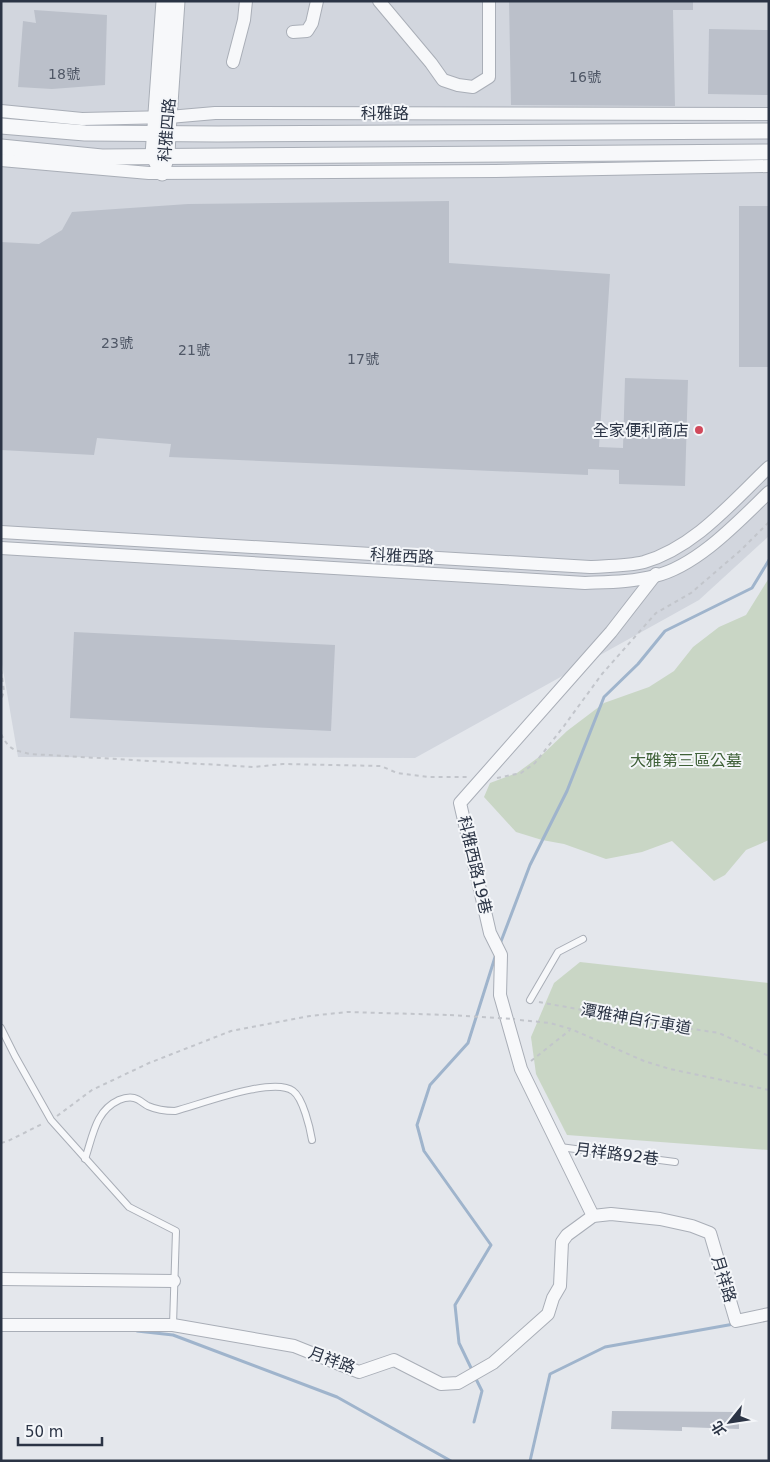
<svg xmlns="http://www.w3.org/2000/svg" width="770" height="1462" viewBox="0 0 770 1462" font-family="'DejaVu Sans','Noto Sans TC',sans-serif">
<rect width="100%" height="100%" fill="#e4e7ec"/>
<polygon fill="#d2d6de" points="1,1 769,1 769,536 699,600 415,758 18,757 1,658"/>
<g fill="#c9d6c5">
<polygon points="769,578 769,840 746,850 725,875 714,881 672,841 642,852 606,859 564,844 542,840 516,832 484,797 490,783 517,773 543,754 567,731 604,703 649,687 674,671 693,647 719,627 746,615"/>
<polygon points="580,962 769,983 769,1150 567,1135 536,1074 531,1037 554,983"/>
</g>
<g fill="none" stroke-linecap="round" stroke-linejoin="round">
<g stroke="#9fb4cc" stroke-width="3">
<polyline points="500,944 530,865 567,791 604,697 638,664 665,631 752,588 769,560"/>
<polyline points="137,1331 173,1335 337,1397 451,1461"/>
<polyline points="473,1372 459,1343 455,1305 491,1245 424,1151 417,1125 430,1085 468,1043 496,954"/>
<polyline points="474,1422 482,1391 475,1377"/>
<polyline points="530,1461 550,1374 605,1347 734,1324"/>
</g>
</g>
<g fill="#bbc0ca">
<polygon points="509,1 693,1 693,10 673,10 675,106 511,105"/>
<polygon points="34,10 107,15 105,85 52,89 18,87 23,21 36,23"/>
<polygon points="709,29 769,30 769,95 708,94"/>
<polygon points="449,201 449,263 610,274 599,447 623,448 625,378 688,380 685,486 619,484 619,470 588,469 588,475 169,457 171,444 97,438 94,455 1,450 1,242 39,244 62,230 72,212 188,204"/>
<rect x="739" y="206" width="30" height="161"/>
<polygon points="74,632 335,645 331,731 70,718"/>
<polygon points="612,1411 739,1412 739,1429 682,1427 682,1431 611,1429"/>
</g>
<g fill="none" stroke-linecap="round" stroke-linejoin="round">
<g stroke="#a9aeb7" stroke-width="8">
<g id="service">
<polyline points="530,1000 558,952 583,939"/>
<polyline points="1,1028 15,1056 51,1120 129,1207 176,1231 173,1325"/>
<polyline points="560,1147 675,1162"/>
<path d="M 85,1159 C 93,1136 95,1111 119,1100 C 124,1098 129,1097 134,1098 C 139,1099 144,1104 148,1106 C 157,1110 165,1111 175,1111 C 199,1105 273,1076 293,1091 C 303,1098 310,1128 312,1140"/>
</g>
</g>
<g stroke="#a9aeb7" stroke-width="14">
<g id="minor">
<polyline points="379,1 431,63 443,80 458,85 473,87 489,77 489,1"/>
<polyline points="293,32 307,31 312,23 317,1"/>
<polyline points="233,62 244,20 246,1"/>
<polyline points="1,111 82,119 169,117 215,113 769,114"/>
<polyline points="1,160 149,173 495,171 769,166"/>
<path d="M 1,532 L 590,567 C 606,566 629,566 644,562 C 695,547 732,502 769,467"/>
<path d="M 1,548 L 585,583 C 608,582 632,582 655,576 C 697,566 738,522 769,492"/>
<polyline points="593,1216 521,1069 500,995 501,955 490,933 460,803 611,632 656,574"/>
<polyline points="1,1279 174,1281"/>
<polyline points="1,1325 173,1325 294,1346 359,1372 394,1360 441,1384 458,1383 493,1363 548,1314 553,1298 560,1286 562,1242 567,1235 593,1216 611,1214 660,1219 692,1226 710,1233 736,1321 769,1314"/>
</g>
</g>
<g stroke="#a9aeb7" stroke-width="17">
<g id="tertiary">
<polyline points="1,126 85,133 218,134 769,131"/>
<polyline points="1,147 102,157 769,152"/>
<polyline points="164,165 167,155 168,133 177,1"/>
<polyline points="162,173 153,155 164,1"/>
</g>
</g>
<g stroke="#c2c5cb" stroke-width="2" stroke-dasharray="4 4" stroke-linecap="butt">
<polyline points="1,670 4,691 1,700"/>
<path d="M 1,734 C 9,750 14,750 30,754 L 254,767 L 283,764 L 381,766 L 397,773 L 429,777 L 468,777"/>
<polyline points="497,778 521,773 535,763 564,726 602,674 656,613 691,593 741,550 769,522"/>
<polyline points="539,1002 653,1023 719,1033 769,1056"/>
<polyline points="520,1020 550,1023 571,1029 644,1061 670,1069 769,1090"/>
<polyline points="531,1061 570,1030"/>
<polyline points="57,1116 92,1090 149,1063 231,1031 310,1016 347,1012 450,1015"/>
<polyline points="1,1143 8,1141 44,1123"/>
</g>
<use href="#service" stroke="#f7f8fa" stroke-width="6"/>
<use href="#minor" stroke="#f7f8fa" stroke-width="12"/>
<use href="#tertiary" stroke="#f7f8fa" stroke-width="15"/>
<polyline stroke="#c2c5cb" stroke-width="2" stroke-dasharray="4 4" stroke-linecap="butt" points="450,1015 515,1019"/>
</g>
<circle fill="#d1495b" stroke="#f4f6f9" stroke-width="2" cx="699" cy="430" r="5"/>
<g text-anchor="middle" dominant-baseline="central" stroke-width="4" stroke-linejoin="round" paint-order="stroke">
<g font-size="14" fill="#4f5766">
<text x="64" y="74">18號</text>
<text x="585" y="77">16號</text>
<text x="117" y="343">23號</text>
<text x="194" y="350">21號</text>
<text x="363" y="359">17號</text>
</g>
<g font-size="16" fill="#2b3445" stroke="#f4f6f9">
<text x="385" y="113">科雅路</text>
<text transform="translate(167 130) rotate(-85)">科雅四路</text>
<text transform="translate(402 556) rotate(3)">科雅西路</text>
<text transform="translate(475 865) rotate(77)">科雅西路19巷</text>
<text transform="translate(636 1019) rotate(10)">潭雅神自行車道</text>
<text transform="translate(617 1154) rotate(7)">月祥路92巷</text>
<text transform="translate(724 1279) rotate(73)">月祥路</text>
<text transform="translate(332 1360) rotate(20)">月祥路</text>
</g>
<g font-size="16" fill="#2b3445" stroke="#f4f6f9" text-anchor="end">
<text x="689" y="430">全家便利商店</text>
</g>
<g font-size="16" fill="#3f6138" stroke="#f4f6f9">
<text x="686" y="760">大雅第三區公墓</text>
</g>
</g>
<rect width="770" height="1462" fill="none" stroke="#2b3445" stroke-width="5"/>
<g transform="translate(730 1422) rotate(240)" stroke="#f4f6f9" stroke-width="4" paint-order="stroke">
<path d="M0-4L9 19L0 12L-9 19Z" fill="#2b3445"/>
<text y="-8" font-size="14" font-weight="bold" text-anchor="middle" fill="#2b3445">北</text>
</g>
<path d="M18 1437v8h84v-8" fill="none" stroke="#2b3445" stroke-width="2.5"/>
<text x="25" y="1437" font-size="15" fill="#2b3445" stroke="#f4f6f9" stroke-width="4" paint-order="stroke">50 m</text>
</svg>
